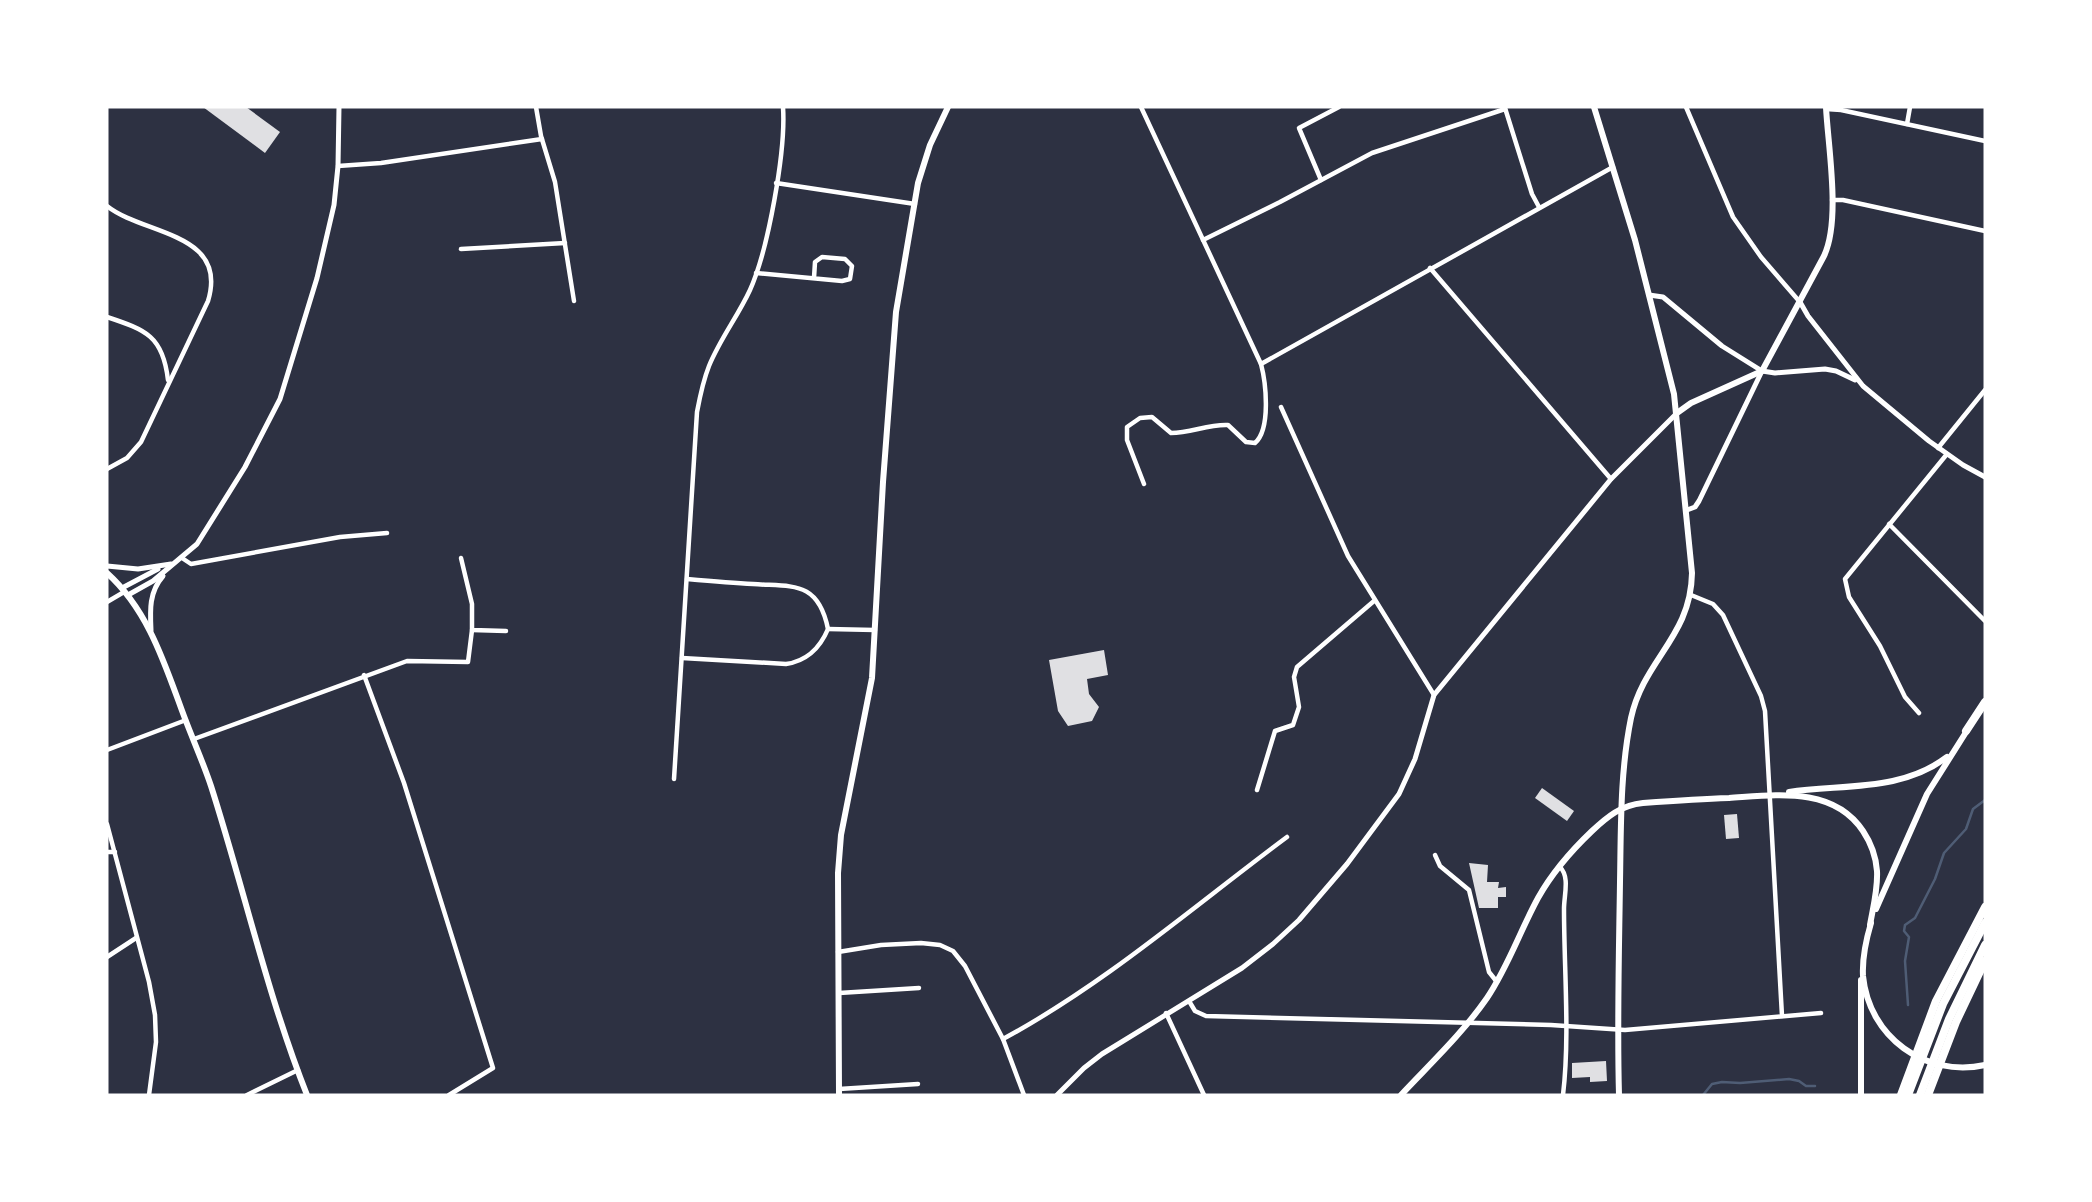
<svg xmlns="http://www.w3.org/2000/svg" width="2092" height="1202" viewBox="0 0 2092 1202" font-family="'Exo 2',sans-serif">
<rect width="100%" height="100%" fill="#2d3142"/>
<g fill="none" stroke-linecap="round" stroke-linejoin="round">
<g stroke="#4f5d75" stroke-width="2.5">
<polyline points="1908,1005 1905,961 1909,937 1904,931 1905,925 1915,918 1935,879 1944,853 1966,829 1973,809 1985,800"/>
<polyline points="1703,1095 1712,1084 1722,1082 1740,1083 1789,1079 1799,1081 1806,1086 1815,1086"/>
</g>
</g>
<g fill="#e0e0e3">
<polygon points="203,107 246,107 280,132 265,153"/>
<polygon points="1104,650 1108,675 1087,679 1089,694 1099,707 1092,721 1068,726 1058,711 1049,660"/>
<polygon points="1542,788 1574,811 1567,821 1535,798"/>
<polygon points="1737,814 1739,838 1726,839 1724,815"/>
<polygon points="1469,863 1488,865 1487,882 1499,882 1498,888 1506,887 1506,897 1498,897 1498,908 1479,908"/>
<polygon points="1606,1061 1607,1081 1590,1082 1590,1077 1572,1078 1572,1063"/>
</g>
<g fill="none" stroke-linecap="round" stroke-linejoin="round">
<g stroke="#fff" stroke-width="4.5">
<polyline points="536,107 541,136 555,182 574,301"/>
<path d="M 1141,107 L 1261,364 C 1266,383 1271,429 1255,443 L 1246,442 L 1228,425 C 1208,424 1191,433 1171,433 L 1152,417 L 1140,418 L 1127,427 L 1127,440 L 1144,484"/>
<polyline points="1686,107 1733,217 1761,257 1799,301"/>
<polyline points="1505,108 1532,194 1539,207"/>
<polyline points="1826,109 1841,110 1985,141"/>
<polyline points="1907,124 1910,107"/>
<polyline points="338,166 381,163 542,139"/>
<polyline points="1321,180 1299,128 1339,107"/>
<polyline points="776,183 915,204"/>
<polyline points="1832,200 1843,200 1985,231"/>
<path d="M 107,206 C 143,235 229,232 208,301 L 141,442 L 127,458 L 107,469"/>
<polyline points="1203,240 1280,202 1372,153 1505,109"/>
<polyline points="461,249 565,243"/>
<polyline points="1430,268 1611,479"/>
<polyline points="756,273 842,281 850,279 852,266 845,259 822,257 815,262 814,278"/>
<path d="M 107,317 C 146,330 163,336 168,380"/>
<polyline points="1261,364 1613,167"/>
<polyline points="1281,407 1348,556 1434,695"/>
<polyline points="1938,448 1985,390"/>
<polyline points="1889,524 1985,621"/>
<polyline points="182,558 191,564 340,537 387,533"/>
<polyline points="461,558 472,604 472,630 506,631"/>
<polyline points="1691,595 1713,604 1723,615 1761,696 1765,711 1782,1016"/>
<polyline points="107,602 124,592"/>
<polyline points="828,629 875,630"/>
<path d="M 682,658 L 786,664 C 807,661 820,648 828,629 C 818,580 792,587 753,584 C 731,583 709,581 687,579"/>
<polyline points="364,675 404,783 493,1068 449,1095"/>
<polyline points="1919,713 1905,697 1880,646 1849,597 1845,579 1947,454"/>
<polyline points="194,739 407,661 468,662 472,630"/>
<polyline points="107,750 186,720"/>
<path d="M 674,779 L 697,412 C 700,396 703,381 709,366 C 720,339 738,316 750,290 C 768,250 786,151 783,107"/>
<polyline points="1257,790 1275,731 1293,725 1299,707 1294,677 1297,667 1374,601"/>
<polyline points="107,824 149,982 155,1015 156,1042 149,1095"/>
<polyline points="107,852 115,852"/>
<polyline points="1435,855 1440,866 1469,890 1489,972 1497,982"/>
<path d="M 1560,867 C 1570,877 1564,895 1564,909 C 1564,969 1570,1036 1563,1095"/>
<polyline points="838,952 881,945 921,943 940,945 953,951 965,966 1003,1039 1024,1095"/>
<polyline points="107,957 136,938"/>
<polyline points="839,993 919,988"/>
<polyline points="1189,1001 1195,1011 1206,1016 1551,1025 1625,1030 1821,1013"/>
<polyline points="1166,1013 1204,1095"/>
<path d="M 1003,1039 C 1105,984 1194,906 1287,837"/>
<polyline points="839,1089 918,1084"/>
<polyline points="247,1095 298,1070"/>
</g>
<g stroke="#fff" stroke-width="5">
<polyline points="1649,295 1663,297 1722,346 1762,371 1775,373 1825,369 1836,371 1855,380"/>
<polyline points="1800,302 1808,316 1863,386 1929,441 1963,465 1985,477"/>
<polyline points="1687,510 1695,507 1699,501 1762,371"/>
<polyline points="107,566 138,569 171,564"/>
<polyline points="122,588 158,569"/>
<polyline points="128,595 153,581 197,544 245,467 280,399 317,278 334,205 338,166 339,107"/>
<path d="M 151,630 C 150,610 149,592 163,576"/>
<polyline points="1057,1095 1084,1068 1102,1054 1242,968 1273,944 1299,920 1347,864 1399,794 1415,759 1434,695 1611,479 1677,413"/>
</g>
<g stroke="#fff" stroke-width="6">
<path d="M 1594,107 L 1635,240 L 1674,394 L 1692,573 C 1691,637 1644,659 1631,718 C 1620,772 1621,827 1620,882 C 1619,953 1617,1024 1619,1095"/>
<path d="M 1677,413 L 1691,403 L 1762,371 L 1824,256 C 1841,220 1828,147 1826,107"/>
<path d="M 1789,792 C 1843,784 1901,792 1947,757"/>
<polyline points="1876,909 1927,794 1968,729"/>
<path d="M 1871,923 C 1866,940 1862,958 1863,976 C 1869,1037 1925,1078 1985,1065"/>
<polyline points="839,1095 838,873 841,835 872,678 883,482 896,312 918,183 930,145 948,107"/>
<path d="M 1401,1095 C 1431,1063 1462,1034 1487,998 C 1508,967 1520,931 1538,898 C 1552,873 1572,850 1592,831 C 1607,817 1621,805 1643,803 C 1671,801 1700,799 1729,798 C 1776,795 1833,786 1863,831 C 1871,843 1876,857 1877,871 C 1878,889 1873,908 1870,925"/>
<polyline points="1861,1095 1861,980"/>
</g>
<path stroke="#fff" stroke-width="6" d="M 107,573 C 149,611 165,665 184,716 C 193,740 203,762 211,786 C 244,889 267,994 307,1095"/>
<g stroke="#fff" stroke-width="8">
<polyline points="1966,731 1985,702"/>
<polyline points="1901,1095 1936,1001 1985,907"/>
<polyline points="1908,1095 1943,1004 1985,923"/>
<polyline points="1920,1095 1949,1019 1985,945"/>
<polyline points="1928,1095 1956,1022 1985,961"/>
</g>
</g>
<rect width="2092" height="1202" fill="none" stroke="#ffffff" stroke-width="217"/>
</svg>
